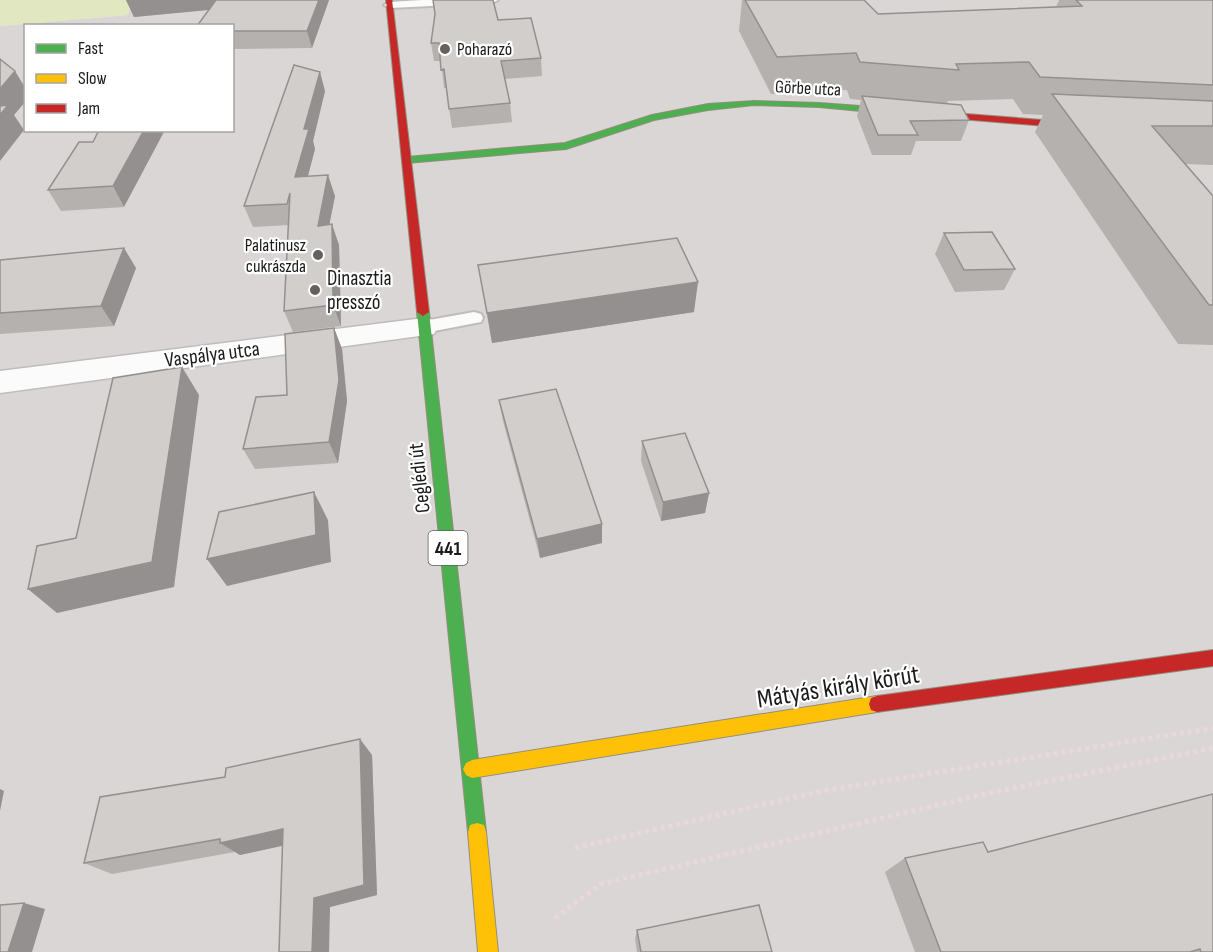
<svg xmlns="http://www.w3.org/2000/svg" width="1213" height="952" viewBox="0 0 1213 952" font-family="'Sofia Sans Condensed',sans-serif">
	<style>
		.residential { fill: #d9d6d5; fill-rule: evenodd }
		.grass { fill: #e1e7c1 }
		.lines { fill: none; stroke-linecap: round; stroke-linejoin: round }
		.lane-casing { stroke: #bfbdbc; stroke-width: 4 }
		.street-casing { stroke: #bfbdbc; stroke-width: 3 }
		.fast-casing { stroke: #948e7c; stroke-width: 2 }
		.slow-casing { stroke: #948e7c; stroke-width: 2 }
		.jam-casing { stroke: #948e7c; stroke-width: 2 }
		.path { stroke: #ead7da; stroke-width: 5; stroke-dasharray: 4 4; stroke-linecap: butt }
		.lane { fill: #fcfbfb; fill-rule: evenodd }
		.street { fill: #fcfbfb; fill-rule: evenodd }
		.fast { fill: #4caf50; fill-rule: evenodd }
		.slow { fill: #ffc107; fill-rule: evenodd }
		.jam { fill: #c62828; fill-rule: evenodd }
		.wall { fill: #b5b1af }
		.shaded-wall { fill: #93908f }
		.building { fill: #d2cecc; stroke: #93908f; stroke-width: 1.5 }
		.poi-dot { fill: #636261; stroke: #fff; stroke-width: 2 }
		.labels { text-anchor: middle; stroke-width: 4.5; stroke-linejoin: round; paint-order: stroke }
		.far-poi-label { font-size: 18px; fill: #1b1b1b; stroke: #fff; text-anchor: start }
		.far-street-label { font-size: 18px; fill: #1b1b1b; stroke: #fff }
		.shield { fill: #fff; stroke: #5f5f5f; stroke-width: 1.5 }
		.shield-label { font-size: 20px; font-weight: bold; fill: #1b1b1b }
		.poi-label { font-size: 21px; fill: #1b1b1b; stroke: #fff; text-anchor: start }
		.street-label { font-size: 21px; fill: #1b1b1b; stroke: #fff }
		.near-street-label { font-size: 26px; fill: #1b1b1b; stroke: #fff }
	</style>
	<rect width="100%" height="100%" fill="#eae6e3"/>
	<path class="residential" d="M133,0H1213V952H0V26L128,15ZM26,26H232V130H26Z"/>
	<path class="grass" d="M0,0H133L128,15L0,26Z"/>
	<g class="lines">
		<defs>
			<path id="lane" d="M422,0H498L492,3L390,8L384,5L390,2Z
				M474,312L481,314L483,318L481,322L424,333L417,331L414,327L417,323L424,321Z"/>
			<path id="street" d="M424,318L434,320L438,327L434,334L0,393V371Z"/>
			<path id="fast" d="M754,101L819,103L914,110L918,113L914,116L819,107L754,105L708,110L654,120L566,149L407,163L402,160L407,157L565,143L652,115L708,104Z
				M423,308L429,312L486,832L484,839L477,841L470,839L468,832L417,312Z"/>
			<path id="slow" d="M877,696L883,698L885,704L883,710L877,712L472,778L466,775L463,769L466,763L472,760Z
				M477,823L484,825L486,832L498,952H478L468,832L470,825Z"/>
			<path id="jam" d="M386,0H392L429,312L423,316L417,312Z
				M914,110L1082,123L1086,126L1082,129L911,115L910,113Z
				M1213,650V666L877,712L871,710L869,704L871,698L877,696Z"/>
		</defs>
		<use href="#lane" class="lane-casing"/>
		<use href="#street" class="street-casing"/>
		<use href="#fast" class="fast-casing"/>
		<use href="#slow" class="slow-casing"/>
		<use href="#jam" class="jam-casing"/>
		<path class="path" d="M575,848L822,791L1213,728
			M555,918L601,884L980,795L1213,748"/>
		<use href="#lane" class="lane"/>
		<use href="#street" class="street"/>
		<use href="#fast" class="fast"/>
		<use href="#slow" class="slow"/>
		<use href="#jam" class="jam"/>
	</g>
	<path class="wall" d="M126,0H329L312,48L232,49V26L209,10L134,17Z
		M742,0H864L878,14L1056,7L1059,0H1213V165L1186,164L1213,196V345L1178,344L1035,132L1043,115L1023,114L1013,99L948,101L947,103L969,120L961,141H916L911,155H872L857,116L861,100L850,99L847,90L771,94L739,31Z
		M498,20L541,58L542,76L504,79L510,103L512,122L452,128L446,88H444L441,61H434L431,43Z
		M325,91L313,141L315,149L308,176L335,196L329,224L339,245L341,326L293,332L284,311L289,225L253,227L244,206Z
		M93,142L124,207L61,211L48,190Z
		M944,233L1015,269L1004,290L955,292L935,254Z
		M0,260L136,268L114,326L0,334Z
		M478,265L694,312L492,343Z
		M334,328L342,349L347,401L338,463L255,469L243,449L287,395Z
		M499,400L602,543L540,558L503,421Z
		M642,441L709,493L705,513L661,521L641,461Z
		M372,755L377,895L330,907L283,845L240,855L235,852L112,874L84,863Z
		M988,852L1213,952H915L885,872L905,858Z
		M637,930L772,952H637L635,939Z"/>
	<path class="shaded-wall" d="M126,0H225L228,8L134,17Z
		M319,0H329L312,48L307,31Z
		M15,71L26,89V101L14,115L24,130L0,161V89Z
		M320,72L325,91L313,141L315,149L302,198L295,177L304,129Z
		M144,130H165L124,207L113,186Z
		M328,175L335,196L325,247L318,226Z
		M332,224L339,245L341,326L333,305Z
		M124,248L136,268L114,326L101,306Z
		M698,282L694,312L492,343L487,313Z
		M334,328L342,349L347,401L338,463L329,442Z
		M182,367L199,395L174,587L57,613L28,589L152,562Z
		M314,492L328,520L331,562L227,586L207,559Z
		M709,493L705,513L661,521L663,502Z
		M602,524V543L540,558L537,539Z
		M360,739L372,755L377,895L330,907L329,952H312L314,898Z
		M0,789L4,791L0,811Z
		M283,829L300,842L240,855L220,843Z
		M24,903L45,909L32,952H8Z"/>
	<path class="building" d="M216,0H319L307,31H232V26H197Z
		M433,0H493L498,20L531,18L541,58L501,61L510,103L449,109L444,69L441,70L439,43H431L435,14Z
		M745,0H864L878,14L1082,6L1076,0H1213V85L1040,77L1029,62L956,64L959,70L860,62L856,53L777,57Z
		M0,59L15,71L0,89Z
		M294,65L320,72L304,129H309L295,177L328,175L318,226L332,224L333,305L284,311L290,193L287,204L244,206Z
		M1052,94L1213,101V126H1152L1213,196V305H1209Z
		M862,96L961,105L969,120L910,121L918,135H878Z
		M8,105L0,115V106Z
		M99,130H144L113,186L48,190L79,142H93Z
		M992,232L1015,269L964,270L944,233Z
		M677,238L698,282L487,313L478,265Z
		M124,248L101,306L0,313V260Z
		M334,328L339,380L329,442L243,449L256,397L287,395L285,334Z
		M182,367L152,562L28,589L37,546L76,538L113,378Z
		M556,389L602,524L537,539L499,400Z
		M685,433L709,493L663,502L642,441Z
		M314,492L316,535L207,559L219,512Z
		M360,739L364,885L314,898L312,952H279L283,829L220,843V839L84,863L100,797L225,777L226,768Z
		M1213,794V952H1201L1200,949L1190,952H941L905,858L983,842L988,852Z
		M24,903L8,952H0V905Z
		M759,905L772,952H641L637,930Z"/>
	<g class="poi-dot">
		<circle cx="445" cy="49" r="6"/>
		<circle cx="318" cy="255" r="6"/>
		<circle cx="315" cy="290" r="6"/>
	</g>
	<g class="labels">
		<g class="far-poi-label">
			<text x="457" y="55">Poharazó</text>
			<text x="306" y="251" text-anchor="end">Palatinusz<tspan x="306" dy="21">cukrászda</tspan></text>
		</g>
		<g class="far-street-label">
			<text transform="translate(808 88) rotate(3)" y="6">Görbe utca</text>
		</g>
		<rect class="shield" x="428.5" y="531" width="39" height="34" rx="4.5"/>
		<g class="shield-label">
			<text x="448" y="555">441</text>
		</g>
		<g class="poi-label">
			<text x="327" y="285">Dinasztia<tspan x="327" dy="24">presszó</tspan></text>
		</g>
		<g class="street-label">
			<text transform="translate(212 354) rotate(-7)" y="7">Vaspálya utca</text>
			<text transform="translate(419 478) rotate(-96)" y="7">Ceglédi út</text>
		</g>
		<g class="near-street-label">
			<text transform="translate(838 686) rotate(-9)" y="9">Mátyás király körút</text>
		</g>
	</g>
	<rect x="24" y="24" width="210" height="108" fill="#ffffff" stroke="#a4a4a4" stroke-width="1.5"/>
	<rect x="36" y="44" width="30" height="9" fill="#4caf50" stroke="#a4a4a4" stroke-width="1.5"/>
	<text x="78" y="54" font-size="18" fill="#1b1b1b">Fast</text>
	<rect x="36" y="74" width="30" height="9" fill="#ffc107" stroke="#a4a4a4" stroke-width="1.5"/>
	<text x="78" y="84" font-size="18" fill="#1b1b1b">Slow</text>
	<rect x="36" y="104" width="30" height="9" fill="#c62828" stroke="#a4a4a4" stroke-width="1.5"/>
	<text x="78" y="114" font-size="18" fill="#1b1b1b">Jam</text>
</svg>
